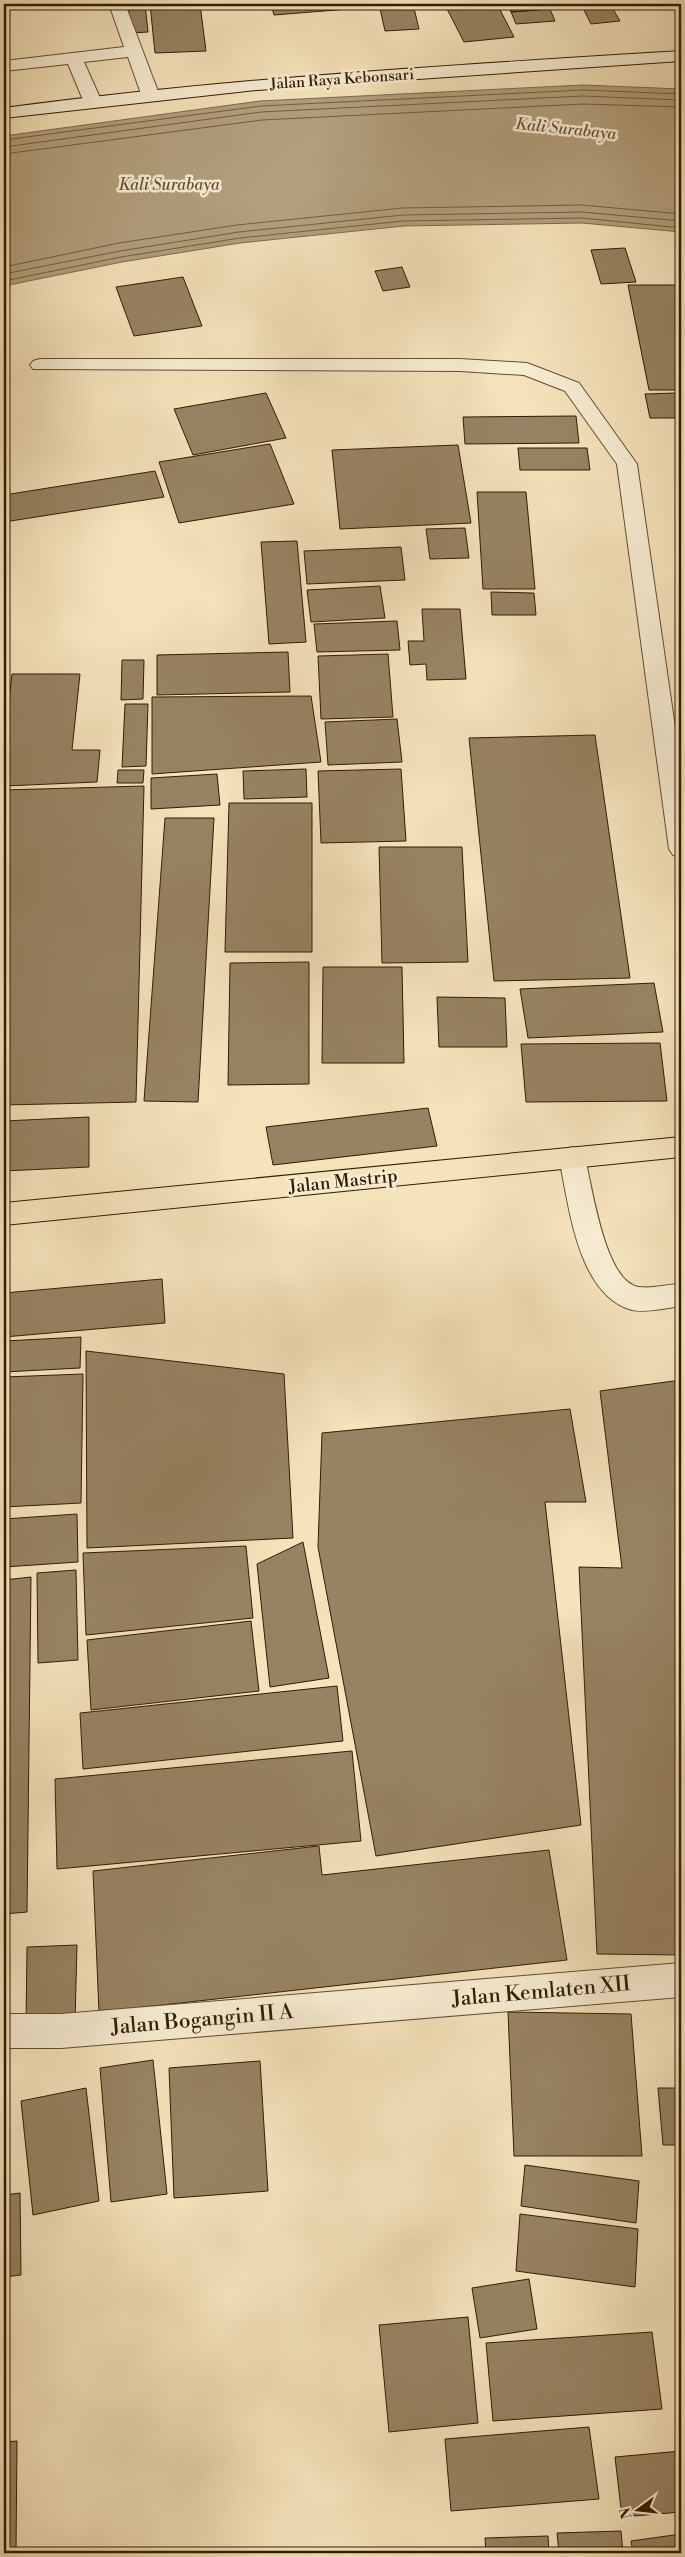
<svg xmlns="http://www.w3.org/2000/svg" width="685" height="2557" viewBox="0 0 685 2557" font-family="'Libre Bodoni',serif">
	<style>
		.water { fill: #b29f7d; stroke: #7e6b4c }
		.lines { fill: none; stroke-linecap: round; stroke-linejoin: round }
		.shore { stroke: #725e40; stroke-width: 1 }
		.building { fill: #978363; stroke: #311c02 }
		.lane-casing { stroke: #624e30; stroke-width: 2 }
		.street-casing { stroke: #624e30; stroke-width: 2 }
		.secondary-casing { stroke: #311c02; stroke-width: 2 }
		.primary-casing { stroke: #311c02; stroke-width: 2 }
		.lane { fill: #f8edd3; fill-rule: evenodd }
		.street { fill: #f8edd3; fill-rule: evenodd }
		.secondary { fill: #f8edd3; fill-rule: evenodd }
		.primary { fill: #f5e3bc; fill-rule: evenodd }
		.labels { text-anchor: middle; stroke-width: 5; stroke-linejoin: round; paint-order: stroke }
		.far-street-label { font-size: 15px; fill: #311c02; stroke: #f8edd3 }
		.far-water-label { font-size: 16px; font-style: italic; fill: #655033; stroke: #f8edd3 }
		.street-label { font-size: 18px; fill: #311c02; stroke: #f8edd3 }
		.near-street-label { font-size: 21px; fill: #311c02; stroke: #f8edd3 }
	</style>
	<rect width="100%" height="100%" fill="#f5e3bc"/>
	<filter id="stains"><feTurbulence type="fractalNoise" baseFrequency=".004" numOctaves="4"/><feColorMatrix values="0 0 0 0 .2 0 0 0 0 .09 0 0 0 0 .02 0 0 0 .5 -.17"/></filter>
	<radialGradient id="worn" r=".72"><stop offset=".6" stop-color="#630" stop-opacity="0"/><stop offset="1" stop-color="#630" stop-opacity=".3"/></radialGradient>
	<path class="water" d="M583,85L681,89V232L582,223L404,226L240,243L122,262L4,286V136L260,101Z"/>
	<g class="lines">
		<path class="shore" d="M4,140L261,106L583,90L681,94
			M4,147L261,112L583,96L681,100
			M4,154L262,120L583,104L681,107
			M4,267L119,243L237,225L402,208L582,205L681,214
			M4,274L120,251L239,232L403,215L582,212L681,221
			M4,281L121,257L240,238L403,221L582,218L681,228"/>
	</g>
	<path class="building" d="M128,4H145L148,32L131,33Z
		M150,4H200L206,51L155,53Z
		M271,4H360L361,8L274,15Z
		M379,4H413L419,29L385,31Z
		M473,4H497L514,37L464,42L446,7Z
		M507,4H547L550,9L511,12Z
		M581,4H610L620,21L591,24Z
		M550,9L555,21L516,24L511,12Z
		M625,248L636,282L601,284L591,250Z
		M402,267L410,287L383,291L375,271Z
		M183,277L202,326L134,336L116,287Z
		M628,285H681V390H649Z
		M266,393L286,438L193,455L174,409Z
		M675,393L681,418H650L645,394Z
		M576,416L579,443L465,444L463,417Z
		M270,444L294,504L179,523L159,462Z
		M458,445L471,523L340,529L332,450Z
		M518,448H587L590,470H520Z
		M155,471L164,497L4,522V495Z
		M477,492H526L535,589H483Z
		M465,528L469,558L430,559L426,529Z
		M297,541L306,642L269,644L261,542Z
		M401,547L405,580L307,584L304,551Z
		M380,586L385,618L311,622L307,590Z
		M491,592L534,593L536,615H492Z
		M422,609H460L466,679L427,680L426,664L410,665L408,641H424Z
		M397,621L400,650L317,652L314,624Z
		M288,652L290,692L157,695V655Z
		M388,654L393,717L321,719L318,656Z
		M122,660H144L143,699L121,700Z
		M12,674H80L72,750H100L97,782L4,786V743Z
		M311,696L321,762L152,774V697Z
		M125,704H148L146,766L122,767Z
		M397,719L402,762L328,765L325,722Z
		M595,735L630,978L494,981L469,738Z
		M306,769L307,797L244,799L243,771Z
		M401,769L406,841L321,843L318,771Z
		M118,770H144L143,783H117Z
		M217,774L220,805L151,809V778Z
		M144,786L136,1102L4,1105V790Z
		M229,803H312V952H225Z
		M165,818H214L198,1102L144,1101Z
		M379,847H462L468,962L382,963Z
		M309,962V1084L228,1085L230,963Z
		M323,967H402L404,1063H322Z
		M654,983L663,1032L528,1038L520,989Z
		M437,997L505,998L507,1047H439Z
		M660,1043L667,1101L526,1102L521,1044Z
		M428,1108L437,1146L273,1165L266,1127Z
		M89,1117V1167L4,1171V1121Z
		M162,1279L165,1323L4,1337V1293Z
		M81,1337L80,1368L4,1372V1341Z
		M86,1351L284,1374L293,1538L87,1548Z
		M83,1374L81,1503L4,1507V1377Z
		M681,1380V1955L597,1954L579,1567L622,1568L600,1391Z
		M570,1409L586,1502H545L581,1825L376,1856L318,1547L322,1433Z
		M77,1514L78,1562L4,1567V1519Z
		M303,1542L329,1678L270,1687L257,1564Z
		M246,1546L253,1618L86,1635L83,1553Z
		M76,1570L78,1660L38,1663L37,1573Z
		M31,1577L27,1912L4,1914V1580Z
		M251,1621L259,1691L91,1710L87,1640Z
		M337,1686L343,1741L83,1769L80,1713Z
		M352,1751L361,1841L57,1869L55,1779Z
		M319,1846L322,1875L549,1850L567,1960L99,2012L93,1871Z
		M77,1945L75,2022L26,2026L27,1947Z
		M508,2012L631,2014L642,2156H514Z
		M153,2060L167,2194L111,2202L100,2068Z
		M260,2061L268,2191L174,2198L169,2068Z
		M86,2088L99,2201L33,2215L21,2101Z
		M658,2088H681V2145H663Z
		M8,2093L9,2176L4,2177V2094Z
		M525,2165L639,2181L636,2223L521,2206Z
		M20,2193L21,2275L4,2277V2195Z
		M520,2214L638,2229L635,2287L516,2271Z
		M529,2279L537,2329L480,2338L472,2288Z
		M468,2317L478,2423L389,2432L379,2325Z
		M652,2332L662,2409L493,2421L486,2343Z
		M589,2427L599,2499L451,2511L445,2439Z
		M17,2441L16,2553H4V2442Z
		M681,2451V2512L622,2517L615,2457Z
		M621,2531L623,2553H559L557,2533Z
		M681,2534V2553H633L631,2541Z
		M548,2536L549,2553H486L485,2538Z"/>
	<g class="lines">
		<defs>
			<path id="lane" d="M109,4H125L159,94L156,98H144L141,94L128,57L84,62L101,100L98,104H86L83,100L68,64L4,71V61L124,47Z
				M40,359H460L527,363L579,383L637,464L681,769V857L673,855L669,849L617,464L565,391L524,375L460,371L33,369L30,365L33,361Z
				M572,1147L581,1151L585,1158C592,1186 605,1283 639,1287C652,1289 668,1284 681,1284V1306C667,1308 645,1313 632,1310C577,1295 569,1204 559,1158L563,1151Z"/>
			<path id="street" d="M681,1963V1997L61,2048H4V2014H61Z"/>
			<path id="secondary" d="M681,51V61L257,90L4,118V108C229,78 455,65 681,51Z"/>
			<path id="primary" d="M681,1137V1157L4,1225V1203Z"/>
		</defs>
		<use href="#lane" class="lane-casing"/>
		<use href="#street" class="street-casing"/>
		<use href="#secondary" class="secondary-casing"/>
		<use href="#primary" class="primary-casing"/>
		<use href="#lane" class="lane"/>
		<use href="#street" class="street"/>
		<use href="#secondary" class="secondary"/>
		<use href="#primary" class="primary"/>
	</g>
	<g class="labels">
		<g class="far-street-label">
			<text transform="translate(342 79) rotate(-4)" y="5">Jalan Raya Kebonsari</text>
		</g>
		<g class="far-water-label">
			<text transform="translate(566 128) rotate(6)" y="6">Kali Surabaya</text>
			<text x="169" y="190">Kali Surabaya</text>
		</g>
		<g class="street-label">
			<text transform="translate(343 1181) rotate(-6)" y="6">Jalan Mastrip</text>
		</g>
		<g class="near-street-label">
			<text transform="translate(541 1991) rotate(-5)" y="7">Jalan Kemlaten XII</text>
			<text transform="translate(202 2019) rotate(-5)" y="7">Jalan Bogangin II A</text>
		</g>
	</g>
	<rect width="685" height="2557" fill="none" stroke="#f5e3bc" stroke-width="20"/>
	<rect x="5" y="5" width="675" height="2547" fill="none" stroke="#311c02" stroke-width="2.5"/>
	<rect x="10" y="10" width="665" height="2537" fill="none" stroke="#311c02"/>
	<g transform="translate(638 2510) rotate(255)" stroke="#f8edd3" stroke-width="4" paint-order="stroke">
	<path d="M0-4L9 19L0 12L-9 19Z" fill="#311c02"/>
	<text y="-8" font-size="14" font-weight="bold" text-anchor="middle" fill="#311c02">N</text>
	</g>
	<rect width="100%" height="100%" filter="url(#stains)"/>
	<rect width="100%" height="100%" fill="url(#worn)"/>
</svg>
